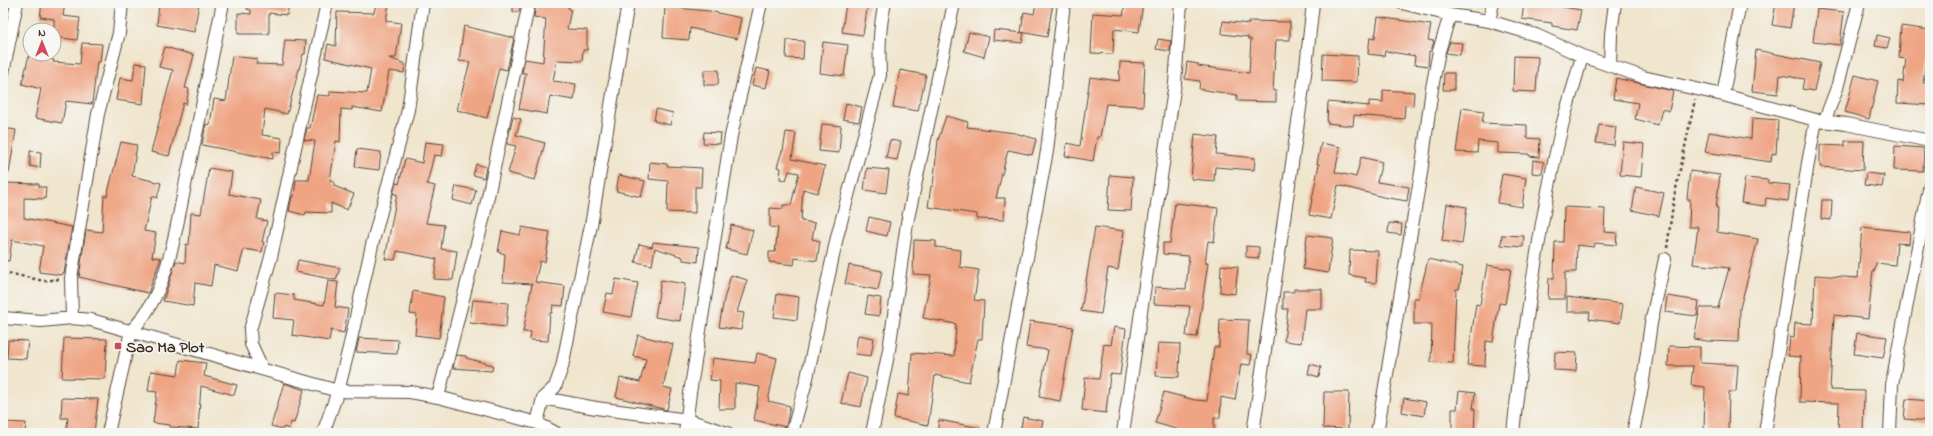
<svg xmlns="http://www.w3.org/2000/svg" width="1933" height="436" viewBox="0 0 1933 436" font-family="'Indie Flower',sans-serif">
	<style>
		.building { fill: #efa584 }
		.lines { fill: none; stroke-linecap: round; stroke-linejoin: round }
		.street-casing { stroke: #564638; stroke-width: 14 }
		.path { stroke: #564638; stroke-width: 2.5; stroke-dasharray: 3 3; stroke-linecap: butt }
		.street { stroke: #fff; stroke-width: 12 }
		.poi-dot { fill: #d1495b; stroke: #f6f6f2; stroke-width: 1.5 }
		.labels { text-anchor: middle; stroke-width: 3.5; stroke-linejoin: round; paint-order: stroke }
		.poi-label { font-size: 16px; font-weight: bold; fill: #3b2a1e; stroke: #f6f6f2; text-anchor: start }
	</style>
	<rect width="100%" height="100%" fill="#f6f6f2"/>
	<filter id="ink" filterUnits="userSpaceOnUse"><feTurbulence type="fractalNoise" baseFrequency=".025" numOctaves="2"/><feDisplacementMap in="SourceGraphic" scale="8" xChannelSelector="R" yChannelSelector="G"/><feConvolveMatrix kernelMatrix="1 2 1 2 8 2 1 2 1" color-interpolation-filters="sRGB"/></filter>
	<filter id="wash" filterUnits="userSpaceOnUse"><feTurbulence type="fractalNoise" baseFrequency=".012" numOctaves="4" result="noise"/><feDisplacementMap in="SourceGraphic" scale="16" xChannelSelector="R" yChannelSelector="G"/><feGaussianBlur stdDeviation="0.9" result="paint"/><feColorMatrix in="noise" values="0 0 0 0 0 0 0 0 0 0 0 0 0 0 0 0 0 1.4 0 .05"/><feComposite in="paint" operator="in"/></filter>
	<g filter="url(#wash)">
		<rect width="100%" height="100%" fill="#f0e5cd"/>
		<g id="blocks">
			<path class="building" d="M42,3H65L63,16L80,18L77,40L54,37V19L40,17Z
				M159,3H199L194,32L157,25Z
				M248,3H289L287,15L269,13V34H238V13L251,14V10L247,9Z
				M376,3H389L386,21L401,23L396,58H389L405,64L404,73L389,71L382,112L352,107V110L341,109L340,142L336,141L330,181H334V186L354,194L347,210L331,203V213L306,212L305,215L289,211L292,196L294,197L296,180H309L315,141L304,140L307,128H310L317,95L330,96V91L367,93L371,69L325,58L328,44L336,46L337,12L374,13Z
				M513,3H521L519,12H513Z
				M536,3H569L568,8L571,9L567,29L587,30V50H583L582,61L557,60L553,81L576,84L574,100L550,96L547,114L519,109L526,73H522L525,59L543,62L546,19L534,17Z
				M846,3H868L863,35L842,32Z
				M1036,3H1053L1047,37L1021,32L1024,12L1034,14Z
				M1126,3H1143L1139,32L1114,29L1113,54L1091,53L1093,13L1123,15Z
				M1524,3H1551V5L1581,10L1577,30L1552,26V23L1522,19Z
				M1776,3H1794L1790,28L1772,25Z
				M665,7L709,11L741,18L737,39L690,28L689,40L663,38Z
				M1817,9L1844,12L1840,45L1813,42Z
				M1378,17L1431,25L1428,40L1434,41L1431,51H1429L1428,66L1414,64L1415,56L1385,51L1384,56L1368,54L1370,37L1375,38Z
				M1223,21L1249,24V21L1290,22V40H1276L1273,91H1276V102L1237,101V95L1199,89L1200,81L1185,79L1187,62L1198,64V66L1249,73L1251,39H1248V37L1222,34Z
				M464,26L514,38L507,70L499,68L487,118L457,110L470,62L459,61Z
				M1901,26L1930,30L1923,83H1930V105L1897,103L1898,81L1903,82L1906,59L1899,58Z
				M994,30L1024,33L1022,43L993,40Z
				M969,32L989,37L984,57L964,51Z
				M1877,35L1890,38L1887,48L1875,46Z
				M1158,39L1171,41L1170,51L1156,49Z
				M285,40L306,41L305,54H303L287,114L265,109L262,135L282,138L281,153L273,152V159L202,145L206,124L210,125L214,99L226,101L232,56L257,59L256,64L282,65Z
				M787,40L804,41L803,59L786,58Z
				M823,42L848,45L844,76L820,73Z
				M1450,42L1462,43L1460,55L1446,53Z
				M82,43L102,44L100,62H97L92,104L66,101L62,123L35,118L41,89L22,84L29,55L54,60L53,62L80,64Z
				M165,47L194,55L185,88L189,89L186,104L183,103L169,156L151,152L173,70L159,67Z
				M1756,50L1820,63L1814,91L1802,89L1804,79L1780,75L1778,94L1752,91Z
				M1323,54L1358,56L1357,82L1322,81Z
				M1514,56L1538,57L1536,92L1513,91Z
				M1120,62L1145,63L1143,106L1106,104L1100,137H1097L1093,161L1065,156L1067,143L1080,146L1090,77L1119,81Z
				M135,63L146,64L143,104L116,100L120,78L133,80Z
				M756,68L770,71L766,88L752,85Z
				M704,70H719L718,85H704Z
				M900,70L926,75L918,111L893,107Z
				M1444,73H1454V90H1443Z
				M1855,75L1878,81L1869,119L1845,112Z
				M1616,78L1673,91L1669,111L1662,109L1658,125L1635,119L1638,103L1613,99Z
				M1383,90L1414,92L1413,106L1405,105L1404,119L1354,115L1353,126L1327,123L1328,102L1369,106V101L1383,102Z
				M846,103L862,107L859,122L843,119Z
				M1462,108L1484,111L1482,123L1527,125V138L1540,139L1539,157L1529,156V154L1498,153V143L1478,141L1477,153L1456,152Z
				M656,109L673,113L670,125L654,121Z
				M946,116L968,122L967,127L1015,133L1036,139L1032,155L1008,150L996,198H1005L1004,220L977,219V214L928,207L931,186H933L938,140Z
				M513,117L521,119L516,135L545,143L535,180L508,173L516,146L507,144Z
				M1752,118L1778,120L1776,154L1772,153L1771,162L1705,152L1709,132L1751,139Z
				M822,124L841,126L839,153L819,151Z
				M1599,125L1616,127L1614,145L1596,143Z
				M3,128L16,130L9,173L3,172Z
				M704,132L721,133L720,144L703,143Z
				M786,132L796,133L792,159L825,166L818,193L803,189L801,221L815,223L812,239L820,241L817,261L795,258L794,265L769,262V252H775L778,228L770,227V208L783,209V205H791L799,173L789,171L786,180L780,179L781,168L777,167L782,151H783Z
				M1195,134L1218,137L1216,154L1255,158L1254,170L1215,167L1214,181L1191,179Z
				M890,140L901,142L897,160L886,158Z
				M1845,141H1864L1863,170L1820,167V145L1845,146Z
				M121,142L137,145L132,176L161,183L157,198L152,196L144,231L156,233L152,257L161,258L148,293L79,277L86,230L102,232L104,196H107Z
				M425,142L444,144L442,156L434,155L427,184L435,186L426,223L444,225L441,249L457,251L453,280L434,279L437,259L397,251L395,260L385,259L397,194H393L396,183L399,184L405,159L422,163Z
				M1623,142L1644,144L1641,177L1620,175Z
				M1321,143L1340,147L1335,172L1356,177L1361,157L1382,162L1377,182L1409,187L1407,201L1383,197L1338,185L1331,219L1309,215L1319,164H1317Z
				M1895,146L1924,148L1923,171L1894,170Z
				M357,149L381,152L379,170L355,167Z
				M30,151L41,152L40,168L30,166Z
				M1533,160L1544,162L1542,174L1532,173Z
				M650,162L667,164V166L702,168L701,187H695V213L667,212L668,181L649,179Z
				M476,164L486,167L484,178L473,175Z
				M209,168L232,172L229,194L261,200L257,219L267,221L262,242H264L262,252L244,249L238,271L214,265L211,286L195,283L193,306L163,301L176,261L185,263L186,244L189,245L191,213L201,214Z
				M867,168L889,170L886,193L864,190Z
				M1690,171L1720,175L1716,208H1718L1717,232L1758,239L1740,308L1739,342L1707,341L1694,339L1700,308H1718L1729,268L1693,264L1698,227H1689L1690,199H1687Z
				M1866,173L1884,175L1882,187L1864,185Z
				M1502,174L1526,178L1522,207L1497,203Z
				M619,175L645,181L641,197L616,191Z
				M1110,175L1133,177L1131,211L1108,210Z
				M1745,178L1768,180V183L1790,185L1788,201L1766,198L1765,206L1741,203Z
				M3,183L39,184V187H46L45,199L24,198V218L72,227L64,273H62V275L39,272L43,246L12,240L9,261L3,260Z
				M456,186L476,190L472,205L453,200Z
				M1636,187L1664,193L1659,216L1632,210Z
				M1822,200H1832L1831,220L1821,219Z
				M1175,203L1218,208L1214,242L1208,241L1205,263H1208L1197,337L1186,336L1190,306L1154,304L1155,287L1186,289L1189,256L1163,254V243H1170Z
				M1447,204L1467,207L1462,244L1442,241Z
				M1564,207L1605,209L1604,232L1617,233L1616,245L1595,243L1594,247L1577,245L1576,272H1565V299H1548L1549,278H1554L1555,242H1563Z
				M869,217L890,222L887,236L866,231Z
				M1389,223L1402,224L1401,235L1388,233Z
				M731,225L753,230L747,254L726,249Z
				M522,227L550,232L545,262L540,261L535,282L565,286L563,306L553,305L552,313H550L548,341L530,340L531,332H523L532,284L503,282L505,254L498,252L502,231L520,235Z
				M1095,227L1124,231L1118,270L1108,268L1101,314L1081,311Z
				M1862,227L1910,232L1909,244L1897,243L1895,265L1876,263L1875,271L1873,270L1868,319L1834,315L1830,390L1864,391L1863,433H1838L1839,403L1800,402L1801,357L1788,356L1790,337L1794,338L1795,323L1813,324L1815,275L1858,278Z
				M1307,235L1333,238L1328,273L1303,269Z
				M1502,235L1524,236L1523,247L1501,245Z
				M914,240L936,241V247L961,250L960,267L979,270L974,300L984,301L982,339H978L969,382L935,375L928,425L894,418L898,394L909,396L912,353L954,356L956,324L923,318L931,275L913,274Z
				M653,242L699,247L698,262L683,260V257L655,248L652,265L635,262L639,244L652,247Z
				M1246,246L1259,247V258L1246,257Z
				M1350,250L1378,251L1376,283L1365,282L1366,278L1349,275Z
				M1428,259L1463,267L1459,289H1456L1453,363L1431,362L1432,324H1414V298H1419Z
				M298,260L340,268L336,280L296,272Z
				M849,265L882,271L878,290L845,284Z
				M1221,265L1238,267L1235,294L1220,292Z
				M1487,265L1511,269L1505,304L1499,303L1493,342L1486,341L1485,366L1467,365L1476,304L1480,305Z
				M731,275L747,280L737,312L744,313L741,330L719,327L724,299Z
				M616,279L638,283L631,317L603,312L607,293L613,294Z
				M661,280L685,284L680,321L655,317Z
				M328,281L338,282L335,307L348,309L344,333L331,330L329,341L292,335L294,320L273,318L275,293L294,295V300L324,305Z
				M1294,289H1322V309H1305L1301,343L1284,341L1288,309H1283V292H1294Z
				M413,291L444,297L439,338L415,335L417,315L410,314Z
				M777,294L799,297L797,320L774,317Z
				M868,296L881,298L879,316L865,314Z
				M1667,296L1699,301L1697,316L1665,312Z
				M1567,297L1623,304L1620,323L1589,319L1590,312H1567Z
				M473,300L508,303L506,327L470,323Z
				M1220,319L1249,320L1247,354L1252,355L1250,365L1241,364L1235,400L1221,397L1220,418H1214V433H1190L1155,423L1164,392L1195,400L1207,401L1214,347H1219Z
				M1030,321L1073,327L1060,401L1039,397L1048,350L1026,347Z
				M1114,327L1126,329L1120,375L1110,374L1106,413L1082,410L1085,378L1099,379L1104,344L1111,345Z
				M1857,333L1887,337L1883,358L1854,354Z
				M638,335L673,344L663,387L672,389L667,410L616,397L620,378L640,382L646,359L633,356Z
				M858,335L874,338L871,356L855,354Z
				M64,338L107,339L105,379L62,378Z
				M359,338L398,340L397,354L356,352Z
				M8,340L28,341L26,359L7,358Z
				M1158,343L1180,344L1179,377L1156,376Z
				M1669,346L1700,347V363L1738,365L1736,392H1729L1728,433H1704L1705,387L1691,385L1693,366H1668Z
				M1555,352L1577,353L1576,371L1554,370Z
				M757,353L777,358L768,401L790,406L786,427L754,420L760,387L735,383V409H719L720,381L710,380L713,358L755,363Z
				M456,355L466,356V358L493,365L492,371L453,368Z
				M180,360L206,363L204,376L237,385L234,395L201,386L198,429L170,427V425L153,423L157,392L148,391L151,371L178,375Z
				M1310,364L1321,367L1319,377L1308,374Z
				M848,373L867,378L861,407L841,403Z
				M284,383L304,390L294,423L291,422L289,429L284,427L283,429L271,426Z
				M1459,391L1475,393L1473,409H1475L1474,433H1452V409H1457Z
				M1324,392H1349L1348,429L1323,428Z
				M62,398L98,399L94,433H66L68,418H61Z
				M1404,398L1426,402L1424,416L1402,412Z
				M1906,399L1930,401V421L1904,419Z
				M1023,417L1043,421L1040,433H1020Z
				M939,420L980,428V433H937Z
				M3,422L26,423L25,433H3Z"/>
		</g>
	</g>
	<g filter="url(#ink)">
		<use href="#blocks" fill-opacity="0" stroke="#564638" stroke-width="1"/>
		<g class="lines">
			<defs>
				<path id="street" d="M423,3L408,110L372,245L350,344L338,391L410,392L438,397L537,423L556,433
					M1402,3L1450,15L1489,21L1536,35L1582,56L1643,77L1723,95L1816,120L1846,124L1930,141
					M1489,21L1493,3
					M1610,66L1611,34L1615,3
					M3,73L17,3
					M1723,95L1740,3
					M1824,122L1837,88L1859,3
					M3,318L41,321L72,318L91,320L338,391L323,433
					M72,318L71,278L98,114L119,33L122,3
					M262,368L251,344L250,330L271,257L327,3
					M438,397L483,220L529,3
					M543,398L596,408L688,420L727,433
					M537,423L543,398L555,387L562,367L592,220L628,3
					M108,433L131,331C169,294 176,226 187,176C200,118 211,61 223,3
					M685,433L690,393L731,136L761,3
					M792,433L807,378L837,237L880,75C879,50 879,28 885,3
					M872,433L889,350L907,223L954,3
					M994,433L1047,151L1064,3
					M1123,433L1175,83L1181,3
					M1253,433L1306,67L1313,3
					M1377,433L1421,173L1432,88L1439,51L1450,15
					M1513,433C1524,330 1538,227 1562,126C1568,103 1576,80 1582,56
					M1633,433L1642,388L1651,323L1665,259
					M1765,433L1808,163L1816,120
					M1890,433L1892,385L1896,361L1930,184"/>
			</defs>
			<use href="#street" class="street-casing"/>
			<path class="path" d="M1667,248L1674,198L1695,100
				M3,272L44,281L59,279"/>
			<use href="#street" class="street"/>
		</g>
	</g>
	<rect class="poi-dot" x="114" y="342" width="8" height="8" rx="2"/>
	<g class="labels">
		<g class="poi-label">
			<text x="126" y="352">Sao Ma Plot</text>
		</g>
	</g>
	<rect width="1933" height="436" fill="none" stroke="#f6f6f2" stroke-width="16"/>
	<g transform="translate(42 42)"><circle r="19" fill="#f6f6f2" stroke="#aba49d"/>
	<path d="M0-3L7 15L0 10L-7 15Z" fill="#d1495b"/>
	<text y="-6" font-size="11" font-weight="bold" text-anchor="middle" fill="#3b2a1e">N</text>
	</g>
</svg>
